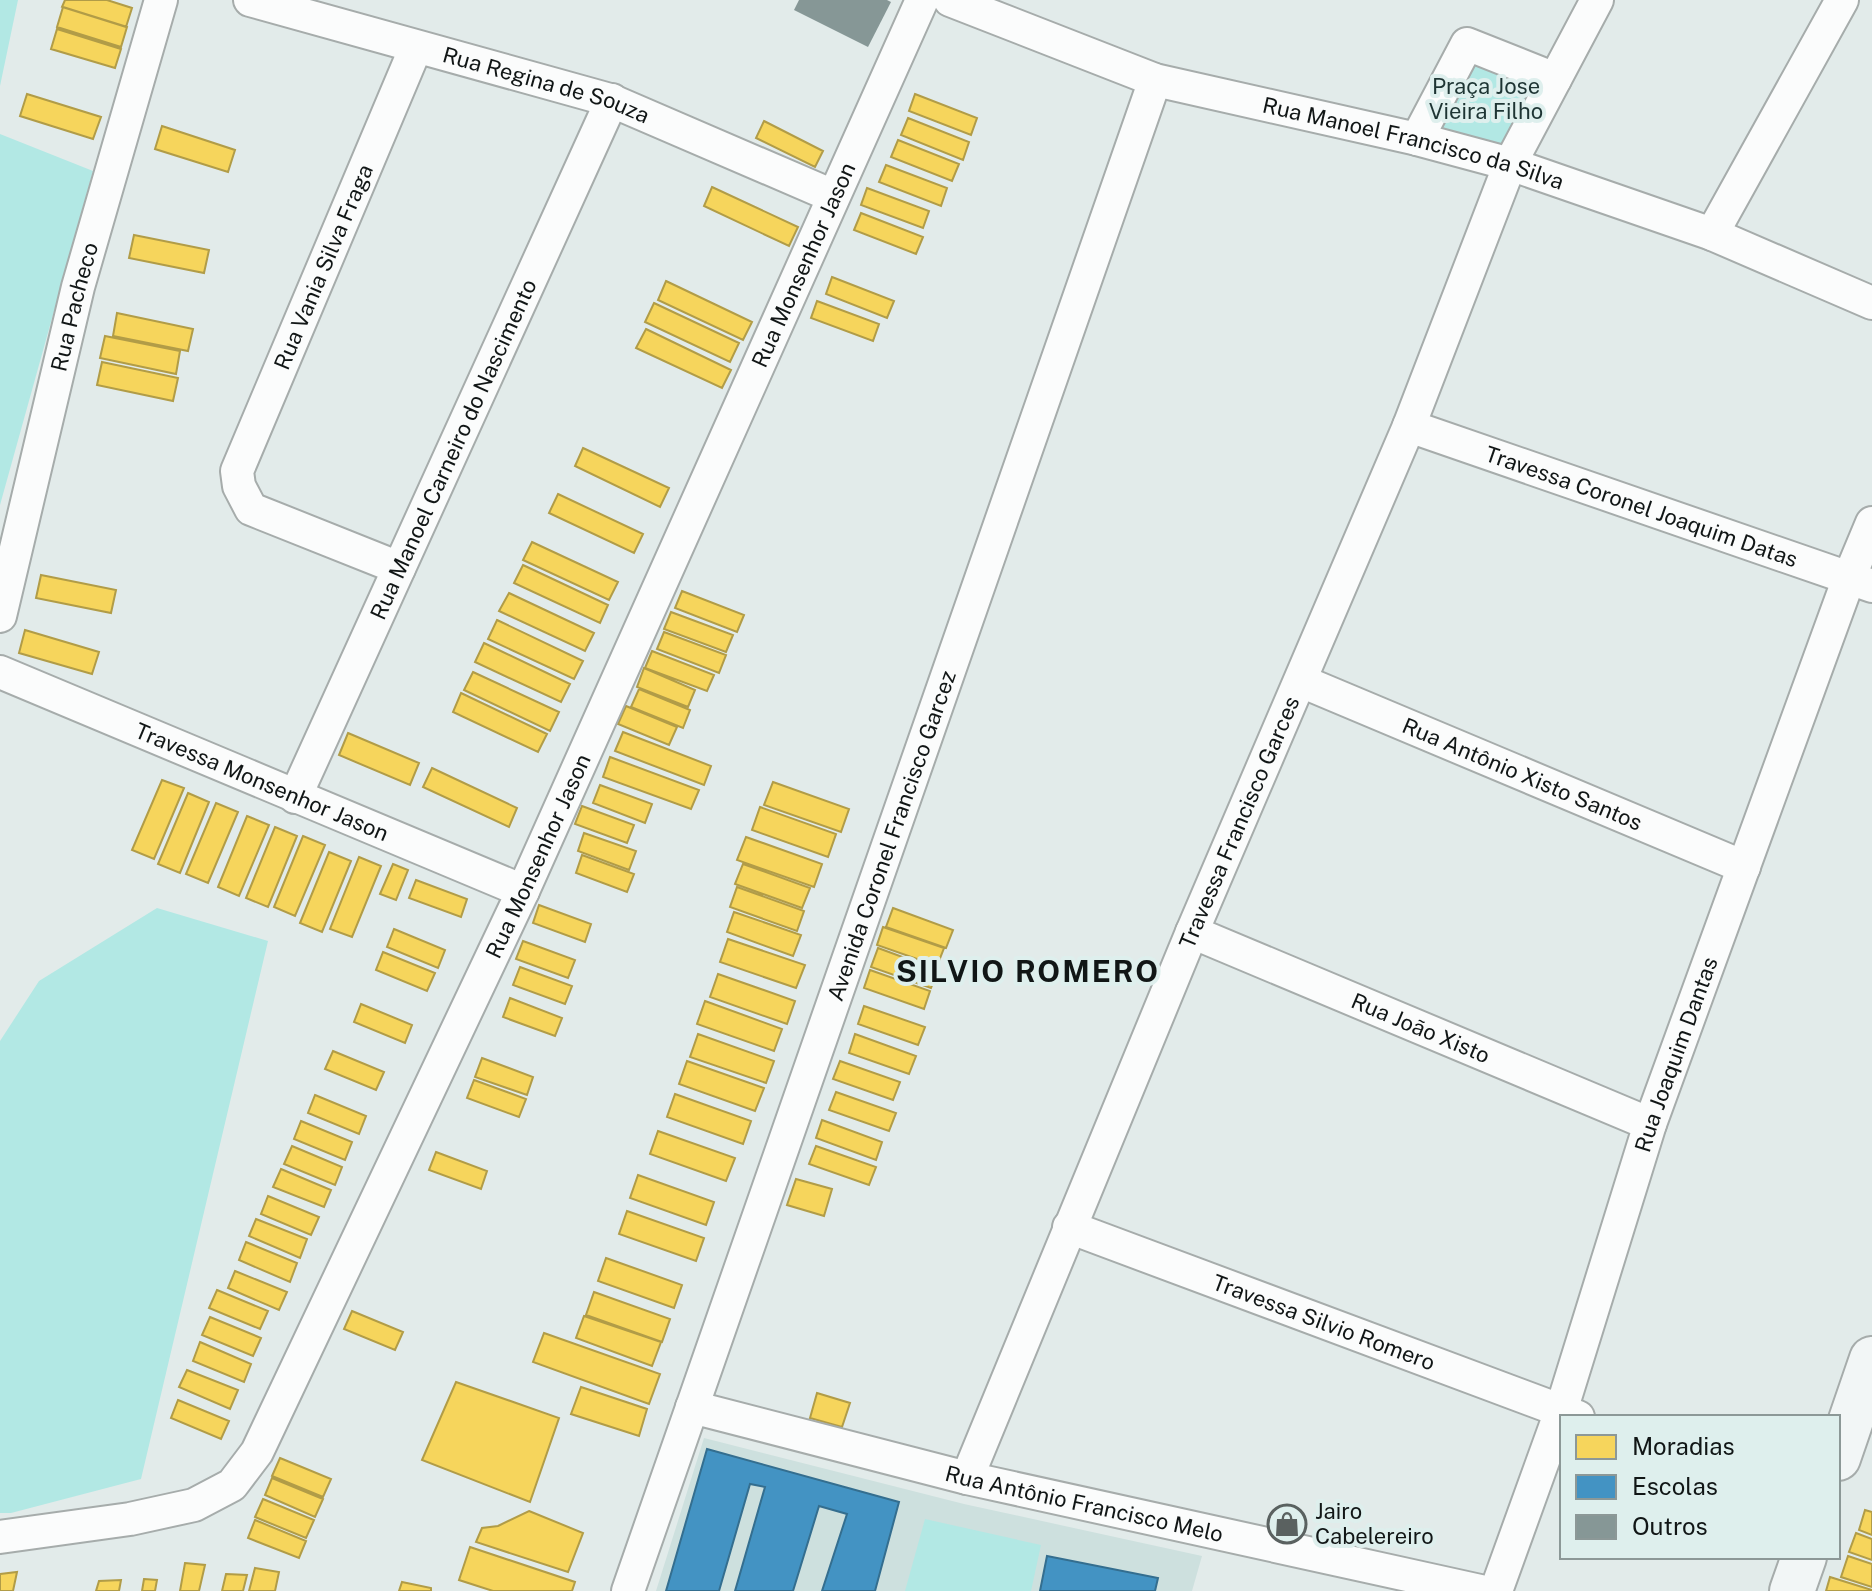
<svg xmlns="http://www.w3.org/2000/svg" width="1872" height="1591" viewBox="0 0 1872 1591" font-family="'Public Sans',sans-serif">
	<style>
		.built { fill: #cde0de }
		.green { fill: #b2e8e4 }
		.homes { fill: #f6d55c; stroke: #b19c47; stroke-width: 2 }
		.schools { fill: #4393c3; stroke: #346e8f; stroke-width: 2 }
		.building { fill: #869796 }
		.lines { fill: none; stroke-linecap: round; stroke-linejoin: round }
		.minor-casing { stroke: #a6acab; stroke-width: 36 }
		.secondary-casing { stroke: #a6acab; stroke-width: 48 }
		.minor { stroke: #fbfcfc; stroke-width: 32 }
		.secondary { stroke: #f2f6f6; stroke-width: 44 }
		.labels { text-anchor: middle; stroke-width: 8; stroke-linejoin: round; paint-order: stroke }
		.street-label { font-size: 22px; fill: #111616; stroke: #deefed }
		.park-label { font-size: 22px; fill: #1d3433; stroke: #deefed }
		.poi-label { font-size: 22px; fill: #111616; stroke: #deefed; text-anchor: start }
		.district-label { font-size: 30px; font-weight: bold; letter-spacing: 2px; fill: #111616; stroke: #deefed }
	</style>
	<rect width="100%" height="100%" fill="#e2ebea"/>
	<path class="built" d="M704,1438L964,1504L1202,1556L1192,1591H656Z"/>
	<path class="green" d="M0,0H18L0,86Z
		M1471,54L1538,80L1500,148L1431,125Z
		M0,134L93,171L0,505Z
		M157,908L268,941L141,1479L11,1513H0V1041L39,981Z
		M925,1519L1041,1545L1031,1591H905Z"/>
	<path class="homes" d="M65,0H107L132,8L126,27L62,7Z
		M63,7L127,27L121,47L57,27Z
		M57,29L121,49L115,68L51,49Z
		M27,94L101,117L93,139L20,116Z
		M915,94L977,118L971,135L909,111Z
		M908,118L969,142L963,160L901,135Z
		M764,121L823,151L815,167L756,138Z
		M162,126L235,150L228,172L155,149Z
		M898,140L959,164L952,181L891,157Z
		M886,165L947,188L941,206L879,182Z
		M712,187L798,227L789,246L704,206Z
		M867,188L929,211L923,228L861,205Z
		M861,213L923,237L916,254L854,230Z
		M134,235L209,250L204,273L129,258Z
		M832,277L894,301L887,318L826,294Z
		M666,281L752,322L743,340L658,300Z
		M817,301L879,324L873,341L811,318Z
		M654,303L739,343L730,362L645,322Z
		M117,313L193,329L188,351L113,336Z
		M646,329L731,370L722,388L636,348Z
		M105,336L180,351L176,374L100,358Z
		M102,362L178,378L173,401L97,385Z
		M583,448L669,488L660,507L575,466Z
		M558,494L643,534L634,553L549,513Z
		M532,542L618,582L609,600L523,560Z
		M523,565L608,605L600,623L514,583Z
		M41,575L116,590L111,613L36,598Z
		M682,591L744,615L737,632L675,608Z
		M509,593L594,633L585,651L499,611Z
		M671,612L733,635L726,652L664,629Z
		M497,620L583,661L574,679L488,639Z
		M25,630L99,652L92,674L19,653Z
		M664,632L726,655L719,673L657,649Z
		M484,643L570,684L561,702L475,662Z
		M652,651L714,675L707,691L645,668Z
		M644,668L695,690L688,707L637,687Z
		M473,672L559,712L550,731L464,690Z
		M639,689L690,710L683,728L631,707Z
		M461,693L547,734L538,752L453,712Z
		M626,706L677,727L669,745L618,724Z
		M623,732L711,766L704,785L615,751Z
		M348,733L419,763L410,785L339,755Z
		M610,757L699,790L691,809L603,777Z
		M432,768L517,808L509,827L423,787Z
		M162,780L184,788L154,859L132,850Z
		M773,782L849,809L841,832L764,805Z
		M600,785L652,804L645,823L593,803Z
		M188,793L209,802L180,873L158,864Z
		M216,803L238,812L208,883L186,874Z
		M582,806L634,825L627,843L575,824Z
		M760,807L836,834L828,857L752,830Z
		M247,816L269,825L239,896L218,887Z
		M275,827L297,836L268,907L246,898Z
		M584,833L636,851L629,870L578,851Z
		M303,836L325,845L295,916L274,907Z
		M746,837L822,864L814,887L737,860Z
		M329,852L351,861L322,932L300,923Z
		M582,855L634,874L627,892L576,873Z
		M359,857L381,866L352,937L330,929Z
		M393,864L408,870L396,900L380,894Z
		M743,864L810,888L802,908L735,884Z
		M416,880L467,899L461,917L409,898Z
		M737,887L804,911L797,931L730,907Z
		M539,905L591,924L585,942L533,923Z
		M893,908L953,930L946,948L886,927Z
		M734,912L801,935L793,956L727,932Z
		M883,927L944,948L937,966L877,945Z
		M394,929L445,950L438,968L387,947Z
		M728,939L805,965L796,988L720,962Z
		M523,941L575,960L568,978L516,959Z
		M878,948L938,970L931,988L871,967Z
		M383,952L435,973L427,991L376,970Z
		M520,967L572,986L565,1004L513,985Z
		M870,970L930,991L924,1009L864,988Z
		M718,974L795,1001L787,1024L710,997Z
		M510,998L562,1018L555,1036L503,1017Z
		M705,1001L782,1029L774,1051L697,1024Z
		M361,1004L412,1025L405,1043L354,1022Z
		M864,1006L925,1027L918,1045L858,1024Z
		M698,1034L774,1061L766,1083L690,1057Z
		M855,1034L916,1056L909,1074L849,1053Z
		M333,1051L384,1072L376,1090L325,1069Z
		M482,1058L533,1077L527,1095L475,1077Z
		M687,1061L764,1088L755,1111L679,1084Z
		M840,1061L900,1082L893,1100L833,1079Z
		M474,1080L526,1099L519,1117L467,1098Z
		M836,1092L896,1113L889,1131L829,1110Z
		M675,1094L751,1121L743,1144L667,1117Z
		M315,1095L366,1116L359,1134L308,1113Z
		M822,1120L882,1142L876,1160L816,1138Z
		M301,1121L352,1142L345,1160L294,1139Z
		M658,1131L735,1158L726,1181L650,1154Z
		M292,1146L342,1167L335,1185L284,1164Z
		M816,1146L876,1167L869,1185L809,1164Z
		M436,1152L487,1171L481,1189L429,1170Z
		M281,1169L331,1190L324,1207L273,1187Z
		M638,1175L714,1202L706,1225L630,1198Z
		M796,1179L832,1189L824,1216L787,1205Z
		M268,1196L319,1217L311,1235L261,1214Z
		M627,1211L704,1238L696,1261L619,1234Z
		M256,1219L307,1239L300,1258L249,1236Z
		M246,1242L297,1263L290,1282L239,1260Z
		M606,1258L682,1285L674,1308L598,1281Z
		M235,1271L287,1292L279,1310L228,1288Z
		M217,1290L268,1311L260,1329L209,1308Z
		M594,1292L670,1319L662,1342L586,1315Z
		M352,1311L403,1332L395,1350L344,1329Z
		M584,1316L661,1342L652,1366L576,1338Z
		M210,1317L261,1338L253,1356L202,1335Z
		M544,1333L660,1374L649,1404L533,1362Z
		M200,1342L251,1364L244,1382L193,1361Z
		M187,1370L238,1390L230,1409L179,1387Z
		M456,1382L559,1418L530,1502L422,1460Z
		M581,1387L647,1409L639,1436L571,1414Z
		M817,1393L850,1403L842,1427L810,1418Z
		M178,1400L229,1421L221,1439L171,1418Z
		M280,1458L331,1479L323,1497L272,1476Z
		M272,1478L323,1499L315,1517L265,1495Z
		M263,1499L314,1520L306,1538L255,1517Z
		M1865,1510L1872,1512V1535L1859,1530Z
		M529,1511L583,1533L568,1572L476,1542L482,1528L498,1526Z
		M255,1520L306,1541L299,1558L248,1538Z
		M1856,1533L1872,1539V1560L1849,1552Z
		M470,1547L575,1582L572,1591H493L459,1580Z
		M1848,1556L1872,1564V1587L1841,1577Z
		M185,1563L205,1565L199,1591H180Z
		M255,1568L279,1572L275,1591H249Z
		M17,1572L13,1591H0V1574Z
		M226,1574L247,1575L243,1591H222Z
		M1830,1577L1872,1590V1591H1826Z
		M144,1579L157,1580L155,1591H142Z
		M121,1580L119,1591H96L99,1581Z
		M402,1582L431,1588V1591H399Z"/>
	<path class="schools" d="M707,1449L899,1502L875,1591H822L847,1514L819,1506L793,1591H735L765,1487L750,1484L719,1591H666Z
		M1047,1556L1158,1578L1155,1591H1040Z"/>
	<path class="building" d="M799,0H887L891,2L868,47L794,10Z"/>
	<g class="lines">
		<defs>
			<g id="minor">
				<path id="s1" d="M250,0L610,100L833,196"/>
				<path id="s2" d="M950,0L1155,80L1417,139L1510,164L1712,234L1872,303"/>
				<path d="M1417,139L1467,44L1555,79"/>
				<path d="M1712,234L1842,0"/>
				<path id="s3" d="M1409,426L1872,586"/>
				<path id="s4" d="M399,568L251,509L239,486L237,471L416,47"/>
				<path id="s5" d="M0,616L78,287L161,0"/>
				<path id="s6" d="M0,672L523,891"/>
				<path id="s7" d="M1301,681L1744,867"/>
				<path id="s8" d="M295,797L612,100"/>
				<path id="s9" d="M1192,932L1650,1124"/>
				<path id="s10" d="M1069,1227L1578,1417"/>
				<path id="s11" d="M692,1407L967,1478L1480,1591"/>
				<path id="s12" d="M967,1478L1192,932L1409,426L1510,164L1597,0"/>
				<path id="s13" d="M0,1537L130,1519L194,1505L232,1485L257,1452L523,891L922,0"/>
				<path id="s14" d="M628,1591L1155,80"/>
				<path id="s15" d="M1496,1591L1561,1411L1650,1124L1849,578L1872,523"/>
			</g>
			<path id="secondary" d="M1838,1458L1872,1359
				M1792,1591L1804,1557"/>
		</defs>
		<use href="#minor" class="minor-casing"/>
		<use href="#secondary" class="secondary-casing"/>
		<use href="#minor" class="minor"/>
		<use href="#secondary" class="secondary"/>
	</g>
	<defs>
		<symbol id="shop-ring" viewBox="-11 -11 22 22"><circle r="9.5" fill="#deefed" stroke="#5a6160" stroke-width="1.5"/><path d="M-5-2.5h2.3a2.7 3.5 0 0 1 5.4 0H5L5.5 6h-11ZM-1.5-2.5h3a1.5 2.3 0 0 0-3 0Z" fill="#5a6160"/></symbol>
	</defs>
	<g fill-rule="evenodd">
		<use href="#shop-ring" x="1265" y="1502" width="44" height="44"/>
	</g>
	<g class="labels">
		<g class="street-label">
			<text dy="8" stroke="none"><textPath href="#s1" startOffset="308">Rua Regina de Souza</textPath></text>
			<text dy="8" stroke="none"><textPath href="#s2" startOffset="486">Rua Manoel Francisco da Silva</textPath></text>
			<text dy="8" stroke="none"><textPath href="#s13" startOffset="1588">Rua Monsenhor Jason</textPath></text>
			<text dy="8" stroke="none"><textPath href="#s4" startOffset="422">Rua Vania Silva Fraga</textPath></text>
			<text dy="8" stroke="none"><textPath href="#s5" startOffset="318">Rua Pacheco</textPath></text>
			<text dy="8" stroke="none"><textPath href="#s8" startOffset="382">Rua Manoel Carneiro do Nascimento</textPath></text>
			<text dy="8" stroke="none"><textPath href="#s3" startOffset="246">Travessa Coronel Joaquim Datas</textPath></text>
			<text dy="8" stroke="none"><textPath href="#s7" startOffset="240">Rua Antônio Xisto Santos</textPath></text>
			<text dy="8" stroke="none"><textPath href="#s6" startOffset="284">Travessa Monsenhor Jason</textPath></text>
			<text dy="8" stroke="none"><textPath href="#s12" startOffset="710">Travessa Francisco Garces</textPath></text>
			<text dy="8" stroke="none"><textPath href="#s14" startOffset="800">Avenida Coronel Francisco Garcez</textPath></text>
			<text dy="8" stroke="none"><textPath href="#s13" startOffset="940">Rua Monsenhor Jason</textPath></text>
			<text dy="8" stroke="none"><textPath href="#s9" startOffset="248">Rua João Xisto</textPath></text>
			<text dy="8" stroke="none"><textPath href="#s15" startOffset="566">Rua Joaquim Dantas</textPath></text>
			<text dy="8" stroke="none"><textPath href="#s10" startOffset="272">Travessa Silvio Romero</textPath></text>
			<text dy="8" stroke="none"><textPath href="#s11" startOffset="404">Rua Antônio Francisco Melo</textPath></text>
		</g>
		<g class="park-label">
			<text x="1486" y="94">Praça Jose<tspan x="1486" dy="25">Vieira Filho</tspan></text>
		</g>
		<g class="poi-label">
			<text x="1315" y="1519">Jairo<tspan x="1315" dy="25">Cabelereiro</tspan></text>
		</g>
		<g class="district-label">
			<text x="1028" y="982">SILVIO ROMERO</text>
		</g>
	</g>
	<rect x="1560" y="1415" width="280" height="144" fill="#deefed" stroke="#8c9897" stroke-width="2"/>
	<rect x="1576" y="1435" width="40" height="24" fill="#f6d55c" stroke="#8c9897" stroke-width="2"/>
	<text x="1632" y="1455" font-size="24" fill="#111616">Moradias</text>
	<rect x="1576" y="1475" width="40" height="24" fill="#4393c3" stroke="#8c9897" stroke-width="2"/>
	<text x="1632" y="1495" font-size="24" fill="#111616">Escolas</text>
	<rect x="1576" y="1515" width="40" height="24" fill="#869796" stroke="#8c9897" stroke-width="2"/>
	<text x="1632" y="1535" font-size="24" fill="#111616">Outros</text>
</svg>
